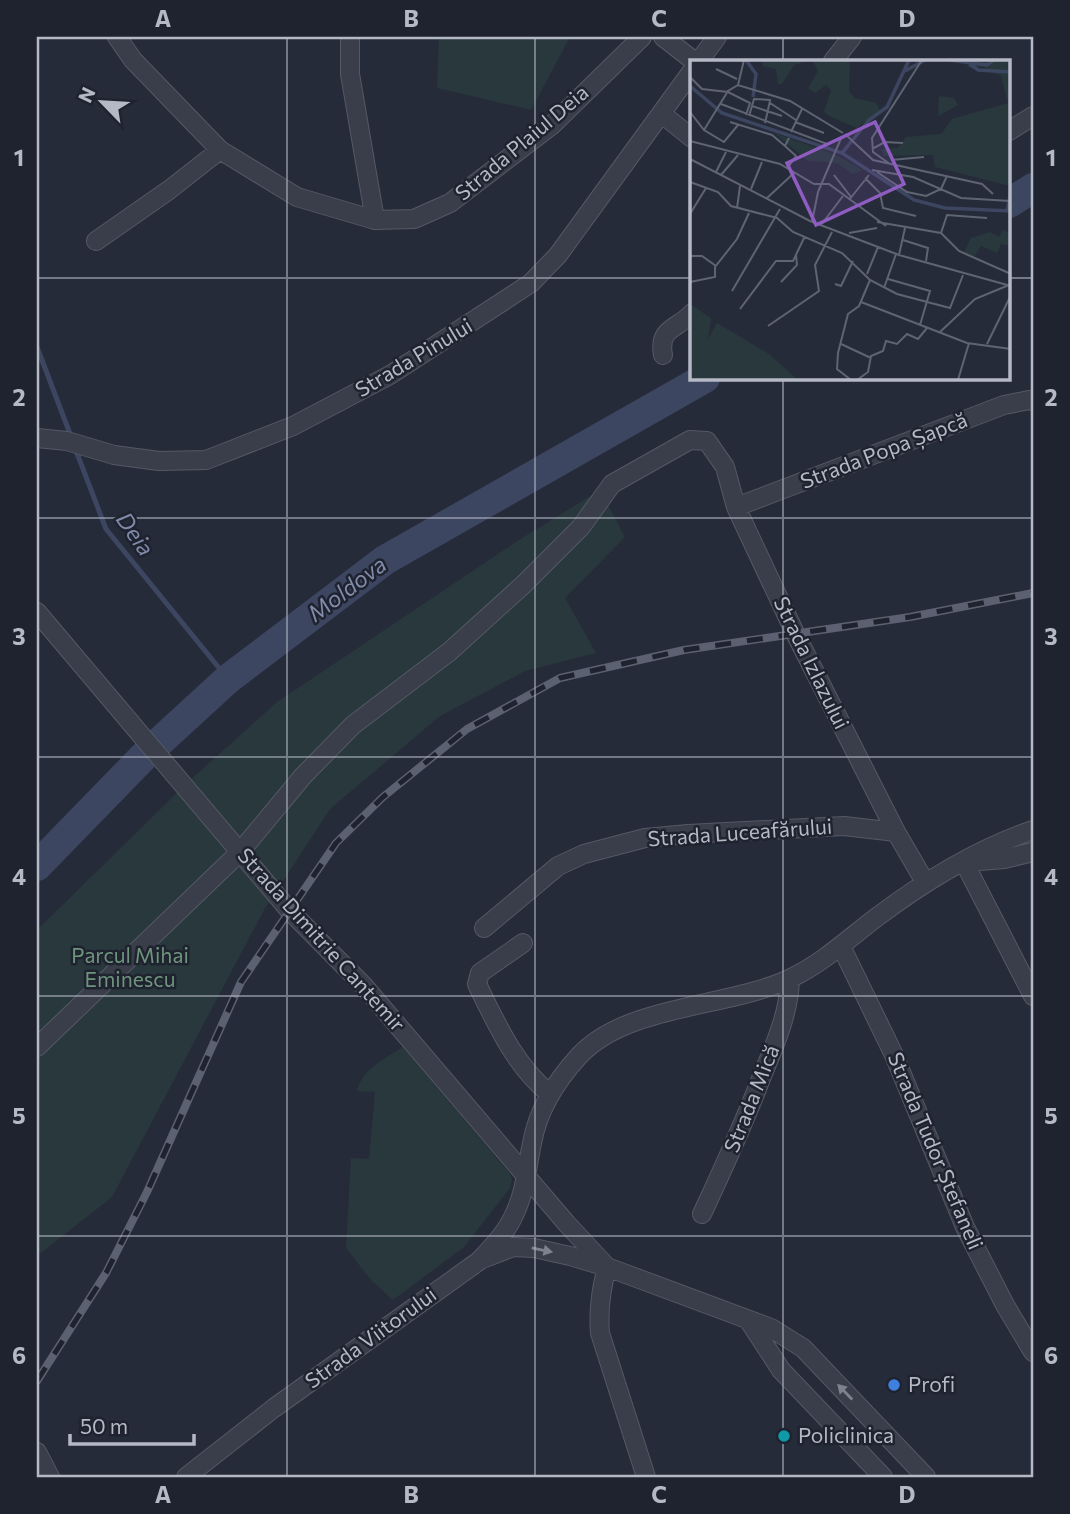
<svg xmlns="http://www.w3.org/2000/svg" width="1070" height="1514" viewBox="0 0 1070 1514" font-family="Commissioner,sans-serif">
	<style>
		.green { fill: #29383c }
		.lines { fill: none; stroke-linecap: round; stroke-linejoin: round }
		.stream { stroke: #3d4661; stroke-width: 5 }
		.river { stroke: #3d4661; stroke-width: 30 }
		.minor-casing { stroke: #555965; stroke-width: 20 }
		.minor { stroke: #393e4a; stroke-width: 18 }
		.rail-casing { stroke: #5c6171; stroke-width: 8 }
		.rail { stroke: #1f232f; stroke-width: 5; stroke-dasharray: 16; stroke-linecap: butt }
		.oneway { fill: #7d828e }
		.grid { fill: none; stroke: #b5b9c6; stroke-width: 2; stroke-opacity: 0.55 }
		.shop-dot { fill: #3f7fe0; stroke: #1f232f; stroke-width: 2.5 }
		.culture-dot { fill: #0f9aa8; stroke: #1f232f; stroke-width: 2.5 }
		.labels { text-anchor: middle; stroke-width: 5; stroke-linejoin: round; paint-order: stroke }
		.street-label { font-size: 21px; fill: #b5b9c6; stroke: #1f232f }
		.park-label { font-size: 21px; fill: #6f947d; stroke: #1f232f }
		.poi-label { font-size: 21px; fill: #b5b9c6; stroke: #1f232f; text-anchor: start }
		.water-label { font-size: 23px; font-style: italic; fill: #808baa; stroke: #1f232f }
		.inset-river { fill: none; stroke: #3d4661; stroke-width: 3.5 }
		.inset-road { fill: none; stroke: #5f6472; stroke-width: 2 }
		.view { fill: #8f5dc1; fill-opacity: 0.15; stroke: #8f5dc1; stroke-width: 3.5 }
		.inset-edge { fill: none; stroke: #b5b9c6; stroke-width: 3.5 }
		.neatline { fill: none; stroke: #b5b9c6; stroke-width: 2.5 }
		.grid-label { font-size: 23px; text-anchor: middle; font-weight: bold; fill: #b5b9c6 }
	</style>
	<rect width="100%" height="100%" fill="#262b3a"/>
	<path class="green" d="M439,37H570L531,110L437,88Z
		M600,490L625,537L565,598L596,653L525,671L440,716L330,809L264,910L112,1197L37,1256V930L187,783L277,702L519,540Z
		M403,1047L510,1174L512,1180L510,1188L464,1247L393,1300L371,1280L346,1248L351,1158L369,1159L375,1092L357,1091C363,1068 384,1059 403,1047Z"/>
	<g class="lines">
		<path class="stream" d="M37,347L72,439
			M75,448L106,529L228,679"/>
		<path class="river" d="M1009,203L1033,188
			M37,866L144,756L228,679L385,560L705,378"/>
		<defs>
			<path id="minor" d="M117,37L133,60L220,150L297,197L375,220L414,219L450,203L552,125L642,37
				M350,37V74L375,220
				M663,37L694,61
				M699,61L717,37
				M833,61L852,37
				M662,114L692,138
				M1009,131L1033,116
				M96,241L169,190L220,150
				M663,355C658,327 678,329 692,313
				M37,438L67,441L114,455L159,461L206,460L293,426L390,375L531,283L558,255L692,71
				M736,507L1004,405L1029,400L1033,401
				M37,612L289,910L364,986L567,1224L607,1267
				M964,862L1033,996
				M967,862L1004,859L1033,852
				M484,928L558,866L584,854L645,838L688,834L844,826L896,832
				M523,943L480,973L477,984C496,1023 515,1066 550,1094
				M841,946L894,1055L965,1227L1005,1305L1033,1352
				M37,1047L240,852L303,776L353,725L449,652L523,585L581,527L612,484L690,440L707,441L725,467L736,507L795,633L896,832L925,882
				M702,1214C723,1169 744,1123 762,1076C775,1044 789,1014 790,979
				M485,1258L513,1247L534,1248L570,1256L607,1267L771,1328L803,1348L926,1477
				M607,1267C601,1289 598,1309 600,1333L646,1477
				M749,1321L781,1370L883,1477
				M37,1452L50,1477
				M186,1477L274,1408L479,1261C492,1247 506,1233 514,1215C525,1193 527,1167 532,1143C538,1110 556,1081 579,1056C627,1004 729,1008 791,978C823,963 849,938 877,917C925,881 977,849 1033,830"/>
		</defs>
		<use href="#minor" class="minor-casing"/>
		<use href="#minor" class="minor"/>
		<defs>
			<path id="rail" d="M37,1381L106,1273L147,1192L241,982L336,843L383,797L467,729L560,678L684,650L910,617L1033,593"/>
		</defs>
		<use href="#rail" class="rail-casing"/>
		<use href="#rail" class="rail"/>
	</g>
	<defs><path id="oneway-solid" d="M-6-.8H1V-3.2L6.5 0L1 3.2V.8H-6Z" transform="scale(1.75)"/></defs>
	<g class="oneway">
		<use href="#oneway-solid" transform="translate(542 1250) rotate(11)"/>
		<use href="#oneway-solid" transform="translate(845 1392) rotate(-134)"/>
	</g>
	<path class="grid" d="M287,37V1477M535,37V1477M783,37V61M37,278H692M1009,278H1033M783,378V1477M37,518H1033M37,757H1033M37,996H1033M37,1236H1033"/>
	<circle class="shop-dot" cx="894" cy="1385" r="7"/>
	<circle class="culture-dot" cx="784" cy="1436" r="7"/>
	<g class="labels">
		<g class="street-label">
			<text transform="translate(522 143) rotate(-40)" y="7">Strada Plaiul Deia</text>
			<text transform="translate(414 358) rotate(-31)" y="7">Strada Pinului</text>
			<text transform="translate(884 451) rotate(-21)" y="7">Strada Popa Șapcă</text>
			<text transform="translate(811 663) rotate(64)" y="7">Strada Izlazului</text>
			<text transform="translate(740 833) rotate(-4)" y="7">Strada Luceafărului</text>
			<text transform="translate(321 940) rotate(48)" y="7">Strada Dimitrie Cantemir</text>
			<text transform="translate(752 1099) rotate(-68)" y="7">Strada Mică</text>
			<text transform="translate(935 1151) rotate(67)" y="7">Strada Tudor Ștefaneli</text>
			<text transform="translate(371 1338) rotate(-36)" y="7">Strada Viitorului</text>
		</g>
		<g class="park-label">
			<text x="130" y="963">Parcul Mihai<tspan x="130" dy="24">Eminescu</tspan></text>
		</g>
		<g class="poi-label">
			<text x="908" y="1392">Profi</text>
			<text x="798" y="1443">Policlinica</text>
		</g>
		<g class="water-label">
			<text transform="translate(135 534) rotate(55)" y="8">Deia</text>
			<text transform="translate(347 589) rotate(-37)" y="8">Moldova</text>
		</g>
	</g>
	<g transform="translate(690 60)">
		<rect width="320" height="320" fill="#262b3a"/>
		<path d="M73,0H121L104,5L92,24H88L86,9L73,6ZM122,0H160L159,31L165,38L186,43L190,50L167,68L139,56L134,52L141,30L136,25L125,33L118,28L128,11ZM275,0H320V126L245,107L243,95L193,96L192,89L208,88L216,77L251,74L262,59L318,43L311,16L293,7L279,8ZM249,36L264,38L268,45L248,56ZM84,73L144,94L173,110L163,114L147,103L118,101ZM313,170L320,173V186L311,184L307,193L291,186L284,197L274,192L281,178L300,172L309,177ZM0,244L21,258L18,279L27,263L79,294L108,320H0Z" fill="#29383c"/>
		<path class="inset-river" d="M56,0L66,14L63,37M259,0L297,5L304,0M280,4L288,10L321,12M215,11L235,0M0,26L32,53L152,93L224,140L255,148L321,151M152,93L179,60L197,47L219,0M317,151L321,130"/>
		<path class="inset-road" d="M26,9L47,19M0,17L12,29L38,32L60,43L56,55M48,25L54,0M80,43L106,60M31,44L137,84M62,46L92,56M0,52L14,70L34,82L48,65M59,56L64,39L81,40M40,62L82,75L95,86M105,62L134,73M75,63L80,41M14,70L38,31L48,25L100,41L153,73M101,72L112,49M155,74L183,100L292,124L303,134M0,81L90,104L124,124H139L196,166M182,89L195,82L213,83M0,99L120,161L209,195L321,226M201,100L234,97M200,104L183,92L182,78L232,0M97,109L106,96L95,86L99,78M182,110L223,117L271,138L320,141M26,112L36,92M187,112L217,132L236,136L251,129L257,116M31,115L48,95M144,115L161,137M175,118L190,133L193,148L226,156M0,122L28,132L41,146L87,158L103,172L152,193L180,220L207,234L260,248L273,215M61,129L72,102M128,132L152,76M77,138L104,113M159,140L179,115M47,148L50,126M0,154L16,128M122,162L128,132M187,162L251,173L269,191L321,214M131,165L153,136M159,173L187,168M251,173L257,155L297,158M213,180L238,188L236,201M209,195L215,168M0,196H12L26,206M177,214L188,187M198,219L240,231L230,265M0,222L25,217V207L47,179L59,153M91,222L107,205L106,195M145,224L151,226L163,201M194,228L206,194M42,231L90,149M171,242L277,283L321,289M50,249L86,201H103L115,176M78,266L129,231L125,205L142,172M250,272L285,239L319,225M151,284L181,298M297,284L321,235M161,320L147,309L148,293L158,254L169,246L180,220M167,320L178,312L181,296L193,291L196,281L207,284L217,274L228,279L237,268M268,320L279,283"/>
		<path class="view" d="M185,62L214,124L126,165L97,103Z"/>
		<rect width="320" height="320" class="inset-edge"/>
	</g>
	<rect width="1070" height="1514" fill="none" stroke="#1f232f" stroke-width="77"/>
	<g transform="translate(102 102) rotate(295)" stroke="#1f232f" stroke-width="5" paint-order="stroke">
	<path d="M0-5L12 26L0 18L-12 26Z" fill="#b5b9c6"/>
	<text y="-10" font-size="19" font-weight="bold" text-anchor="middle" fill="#b5b9c6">N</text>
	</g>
	<path d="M70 1434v10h124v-10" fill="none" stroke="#b5b9c6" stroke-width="3.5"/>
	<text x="80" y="1434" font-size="21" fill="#b5b9c6" stroke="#1f232f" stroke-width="5" paint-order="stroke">50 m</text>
	<rect x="38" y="38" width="994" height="1438" class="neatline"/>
	<g class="grid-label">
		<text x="163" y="27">A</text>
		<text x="411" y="27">B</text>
		<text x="659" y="27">C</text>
		<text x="907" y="27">D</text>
		<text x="19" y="166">1</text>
		<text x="1051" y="166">1</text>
		<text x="19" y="406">2</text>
		<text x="1051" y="406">2</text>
		<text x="19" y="645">3</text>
		<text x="1051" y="645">3</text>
		<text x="19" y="885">4</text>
		<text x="1051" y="885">4</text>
		<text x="19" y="1124">5</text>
		<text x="1051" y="1124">5</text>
		<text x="19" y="1364">6</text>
		<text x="1051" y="1364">6</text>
		<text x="163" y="1503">A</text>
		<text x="411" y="1503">B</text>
		<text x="659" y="1503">C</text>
		<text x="907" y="1503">D</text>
	</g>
</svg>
